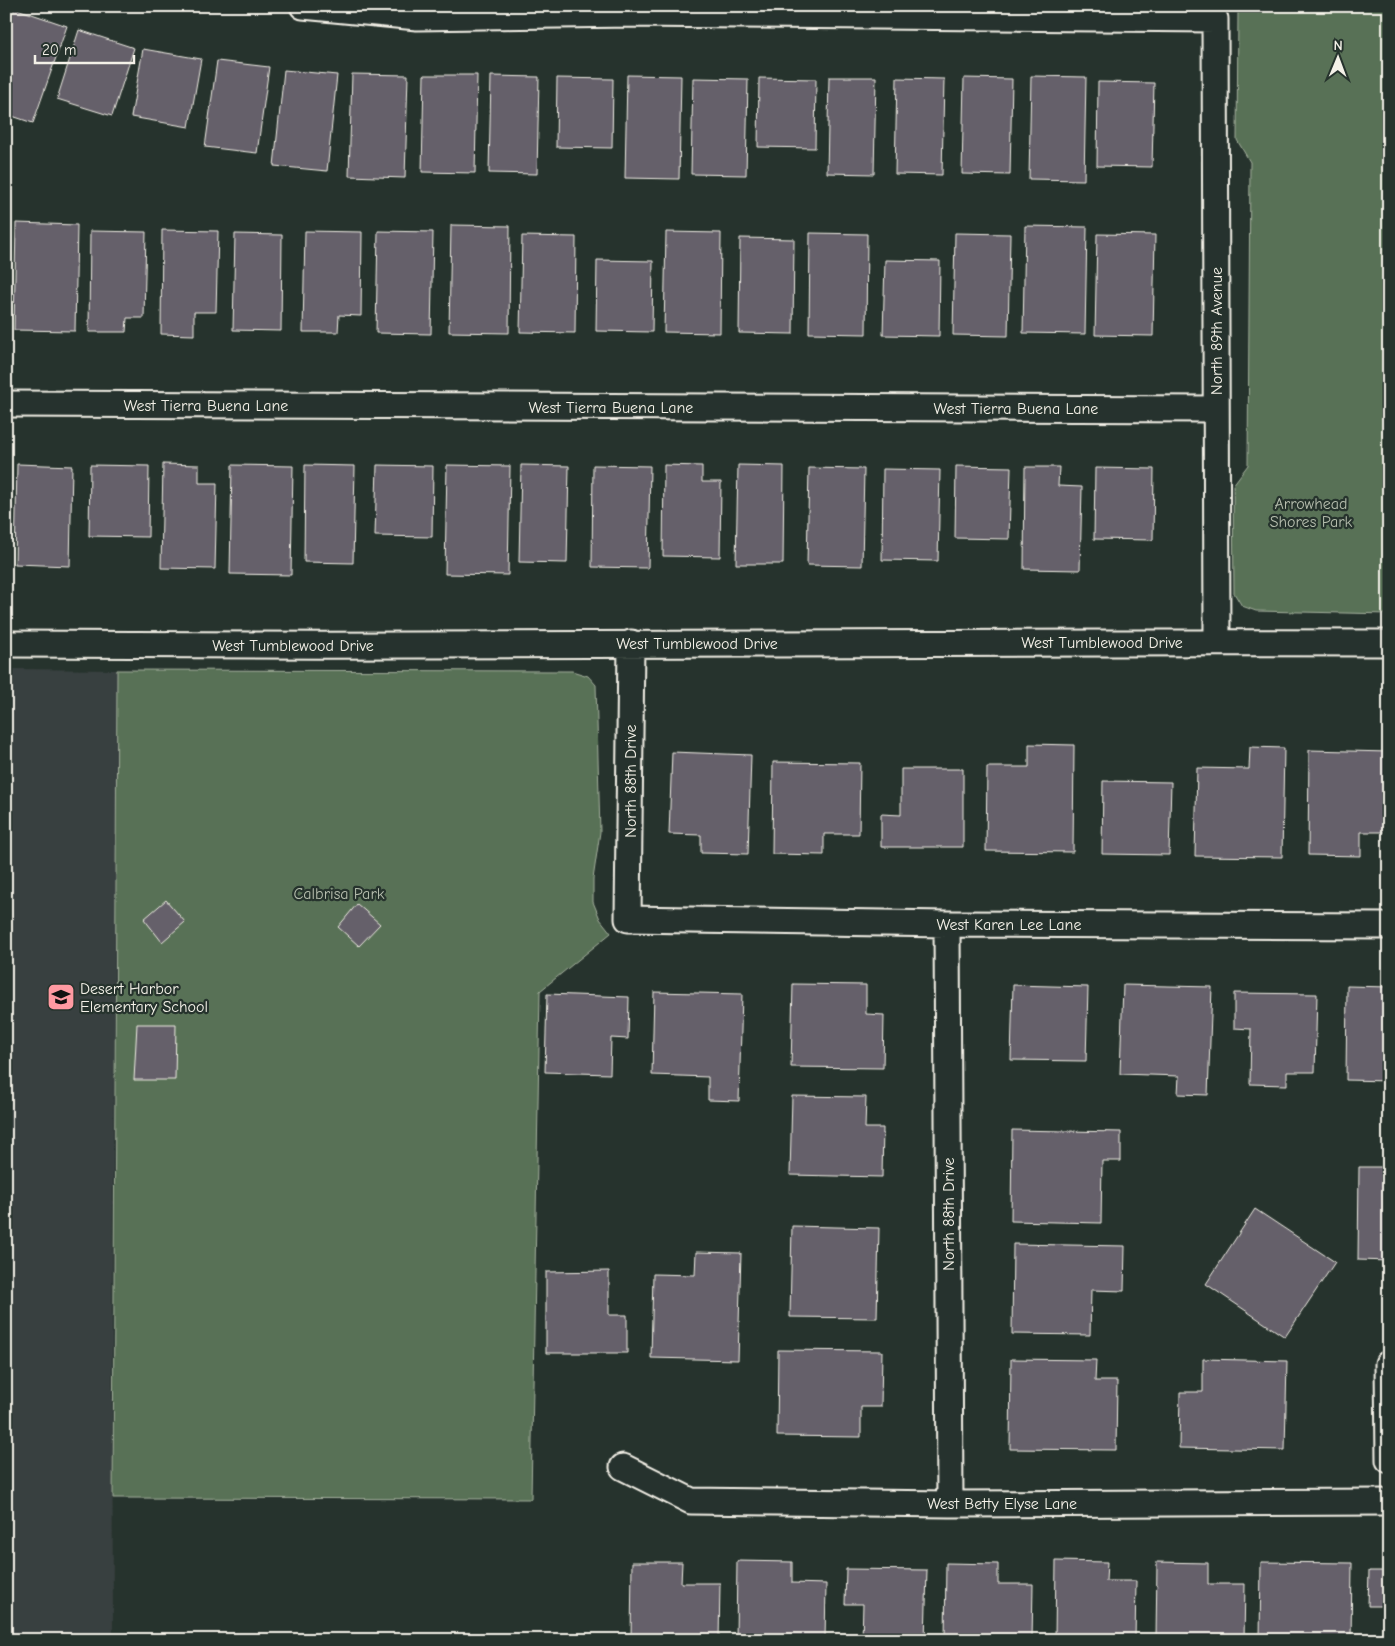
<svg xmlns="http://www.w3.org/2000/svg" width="1395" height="1646" viewBox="0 0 1395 1646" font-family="'Comic Neue',sans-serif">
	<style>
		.built { fill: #394040 }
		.green { fill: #587156; stroke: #a6b19f }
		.building { fill: #65606b; stroke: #f4f1e8 }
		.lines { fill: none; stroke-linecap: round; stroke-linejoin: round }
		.street-casing { stroke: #f4f1e8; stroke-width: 29 }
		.street { stroke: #26332d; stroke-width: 25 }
		.labels { text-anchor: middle; stroke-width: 4.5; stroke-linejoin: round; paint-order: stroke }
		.street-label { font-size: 16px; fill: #f4f1e8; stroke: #26332d }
		.park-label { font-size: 16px; fill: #b6beae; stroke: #26332d }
		.poi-label { font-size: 16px; fill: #f4f1e8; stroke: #26332d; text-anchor: start }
	</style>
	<rect width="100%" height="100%" fill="#26332d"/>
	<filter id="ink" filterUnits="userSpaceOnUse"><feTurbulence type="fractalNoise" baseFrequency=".02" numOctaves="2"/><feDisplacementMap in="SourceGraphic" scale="10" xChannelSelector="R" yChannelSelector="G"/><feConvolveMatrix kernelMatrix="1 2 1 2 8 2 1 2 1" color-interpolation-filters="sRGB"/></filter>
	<g filter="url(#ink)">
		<path class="built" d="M6,669L117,670L112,1324L113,1640H6Z"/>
		<path class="green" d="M1234,6H1389V614L1256,611L1242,606L1234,593L1233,485L1248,465L1250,162L1237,140L1238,12Z
			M117,670L572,671L588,676L596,685L600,832L593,879V902L600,919L611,933L540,991L531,1499L113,1498Z"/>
		<path class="building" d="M14,8L67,26L33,123L6,114V31Z
			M79,30L134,48L112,116L57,99Z
			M143,49L201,59L189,127L131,117Z
			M217,61L269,67L257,153L205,147Z
			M284,70L337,75L327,171L274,166Z
			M352,74L408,75L405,178L349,176Z
			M424,75H477L475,173L422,172Z
			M627,75L681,76L679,179L625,178Z
			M491,76L539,77L537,174L489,173Z
			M1031,76L1086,77L1084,180L1029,179Z
			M829,77H876L874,174L827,173Z
			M557,78L613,79L612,148L556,147Z
			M693,78L748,79L746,175L691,174Z
			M759,78L816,79L815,148L758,147Z
			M897,78L944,79L942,175L895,174Z
			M964,78L1012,79L1010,175L962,174Z
			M1098,82L1154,83L1152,167L1097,166Z
			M16,223L77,225L75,331L14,330Z
			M451,225L510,226L509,333L449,332Z
			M1025,226L1087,227L1085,334L1023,333Z
			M162,230L218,231L216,312H194V335L161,334Z
			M90,231L146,232L144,318H127L126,332H89Z
			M305,231L362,232L361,316L339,315L338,332H303Z
			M378,231L433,232L431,334L376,333Z
			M666,232L721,233L720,333L664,332Z
			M810,233L867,234L866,334L809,333Z
			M955,233L1010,234L1008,336L953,335Z
			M235,234L282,235L281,331L233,330Z
			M1097,234L1155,235L1153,336L1095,335Z
			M522,236L576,237L575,333L520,332Z
			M740,238L794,239L793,334L739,333Z
			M597,260L653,261L652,332L596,331Z
			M885,260L940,261L939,336L883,335Z
			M17,464L72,466L70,566L15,564Z
			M163,464L199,465V483H217L215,569L161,568Z
			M90,465L149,466L148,537L89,536Z
			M232,465L293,466L291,575L230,574Z
			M305,465L355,466L353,563L304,562Z
			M377,465L433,466L432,537L375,536Z
			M447,465L510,466L508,575L445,574Z
			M521,465L569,466L567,563L519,562Z
			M593,465L650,466L648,568L592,567Z
			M664,465L702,466V482H721L720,557L663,556Z
			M738,465L784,466L783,564H736Z
			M956,466L1011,467L1009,539L955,538Z
			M1025,467H1059L1058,486L1082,487L1080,570L1024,569Z
			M809,468L864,469L862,566L807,565Z
			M1095,468L1154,469L1153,540L1094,539Z
			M883,469L940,470L938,561L882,560Z
			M1029,744L1074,745L1073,852L986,851L987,767H1029Z
			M1250,747L1284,748L1282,857L1195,856L1197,768L1249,769Z
			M1309,750L1388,752L1387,832H1361V856L1308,855Z
			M672,752L751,755L748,854L701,853V835L669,834Z
			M773,762L860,763L859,834H824V855L772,854Z
			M901,769H963V847H881V814L901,815Z
			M1103,781L1171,782L1169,855L1102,854Z
			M166,900L185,922L162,942L144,919Z
			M357,904L380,924L359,946L338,927Z
			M793,984L866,985V1014L884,1015L883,1068L791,1067Z
			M1013,985L1088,987L1086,1061L1011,1060Z
			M1123,985L1212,987L1208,1095L1178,1094L1179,1076L1120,1074Z
			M1347,986L1389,987V1081L1346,1080Z
			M654,992L742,994L739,1101L708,1100V1077L652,1075Z
			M1234,993L1317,994L1315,1072H1287V1085L1250,1084L1251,1029L1234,1028Z
			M547,994L629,997L628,1039L611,1038L610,1074L545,1072Z
			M137,1024H176L175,1080H134Z
			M792,1096L866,1097L865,1128H883L882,1177L790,1175Z
			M1012,1130L1121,1132V1161H1102L1101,1223L1011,1221Z
			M1359,1167H1389V1261L1358,1260Z
			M1255,1209L1335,1262L1285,1337L1206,1284Z
			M792,1226L879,1228L877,1318L790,1317Z
			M1013,1244L1125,1246L1124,1291L1091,1290L1090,1335L1012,1334Z
			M696,1252L741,1253L738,1360L651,1358L653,1274L695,1275Z
			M609,1271V1315H627V1353H546V1272Z
			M778,1350L882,1351L881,1407H861V1437L777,1436Z
			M1011,1359L1096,1360L1095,1381H1117L1116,1450L1010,1449Z
			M1203,1359L1287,1361L1285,1450L1179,1448L1180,1392H1203Z
			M737,1561L792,1562V1583L826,1584L825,1640H736Z
			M1056,1561L1107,1562L1106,1581H1136L1135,1640H1055Z
			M632,1562H682L681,1583H720L719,1640H631Z
			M1157,1562L1208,1563V1584H1245L1244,1640H1156Z
			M1261,1562L1352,1563L1351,1640H1260Z
			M946,1563L998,1564V1584H1033L1032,1640H945Z
			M846,1569L927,1570L925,1640H862L863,1604H845Z
			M1369,1571H1389V1640L1388,1606H1368Z"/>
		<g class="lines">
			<defs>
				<path id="street" d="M303,6L417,17L632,14L1215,19L1217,642
					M6,404L1216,409
					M631,643L628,919L947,924L1389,926
					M6,644C467,648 928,641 1389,643
					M947,924L950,1504
					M1388,1364L1389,1460
					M623,1467L691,1501L950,1504L1389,1502"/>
			</defs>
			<use href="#street" class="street-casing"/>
			<use href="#street" class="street"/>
		</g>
	</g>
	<defs>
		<symbol id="school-square" viewBox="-11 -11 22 22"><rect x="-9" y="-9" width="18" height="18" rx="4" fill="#ff9aa2" stroke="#26332d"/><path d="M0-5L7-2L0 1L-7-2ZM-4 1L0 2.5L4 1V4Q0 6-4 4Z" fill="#111"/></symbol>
	</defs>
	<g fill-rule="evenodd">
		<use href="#school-square" x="45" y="981" width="32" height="32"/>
	</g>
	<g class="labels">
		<g class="street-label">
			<text transform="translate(1216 331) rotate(-90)" y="6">North 89th Avenue</text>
			<text x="206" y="411">West Tierra Buena Lane</text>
			<text x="611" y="413">West Tierra Buena Lane</text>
			<text x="1016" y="414">West Tierra Buena Lane</text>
			<text x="1102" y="648">West Tumblewood Drive</text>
			<text x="697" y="649">West Tumblewood Drive</text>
			<text x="293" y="651">West Tumblewood Drive</text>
			<text transform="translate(630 781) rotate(-90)" y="6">North 88th Drive</text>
			<text x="1009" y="930">West Karen Lee Lane</text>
			<text transform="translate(948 1214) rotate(-90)" y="6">North 88th Drive</text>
			<text x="1002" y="1509">West Betty Elyse Lane</text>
		</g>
		<g class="park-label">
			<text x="1311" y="509">Arrowhead<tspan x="1311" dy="18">Shores Park</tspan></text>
			<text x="339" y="899">Calbrisa Park</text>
		</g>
		<g class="poi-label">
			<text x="80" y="994">Desert Harbor<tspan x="80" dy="18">Elementary School</tspan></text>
		</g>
	</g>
	<rect width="1395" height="1646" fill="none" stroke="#26332d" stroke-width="25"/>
	<rect x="12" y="12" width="1370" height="1621" fill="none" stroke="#f4f1e8" stroke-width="2" filter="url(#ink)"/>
	<g transform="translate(1338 58) rotate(1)" stroke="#26332d" stroke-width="4" paint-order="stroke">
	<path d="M0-4L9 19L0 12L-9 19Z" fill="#f4f1e8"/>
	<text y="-8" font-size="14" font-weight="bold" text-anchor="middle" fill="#f4f1e8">N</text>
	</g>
	<path d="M35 55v8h99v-8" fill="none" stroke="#f4f1e8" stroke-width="2.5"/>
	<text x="42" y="55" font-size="15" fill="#f4f1e8" stroke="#26332d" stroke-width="4" paint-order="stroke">20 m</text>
</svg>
